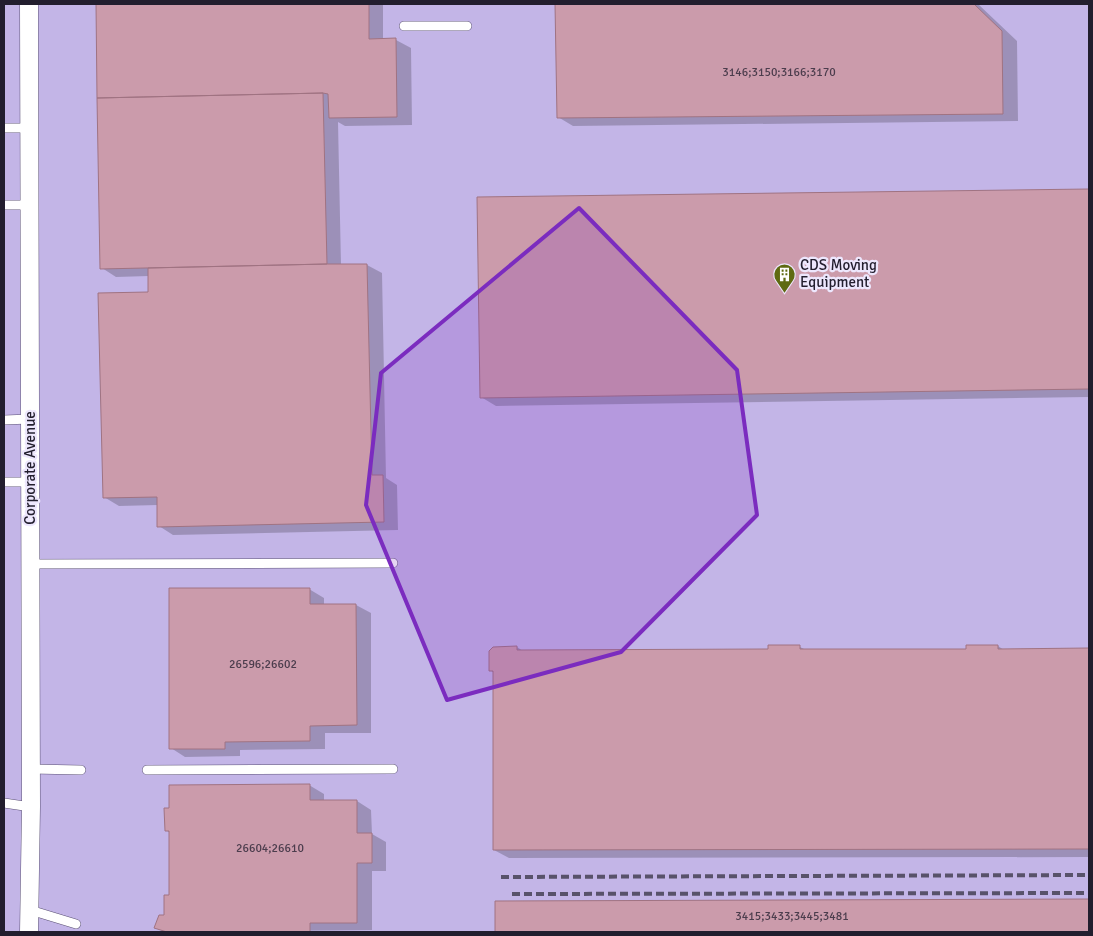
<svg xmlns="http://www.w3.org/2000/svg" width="1093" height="936" viewBox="0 0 1093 936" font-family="Signika,sans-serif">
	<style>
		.built { fill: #c3b5e7 }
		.shadow { fill: #0003 }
		.building { fill: #cb9bab; stroke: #a07382 }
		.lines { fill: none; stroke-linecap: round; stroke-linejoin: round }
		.lane-casing { stroke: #5c5276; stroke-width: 10 }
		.street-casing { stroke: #5c5276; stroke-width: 19 }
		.lane { stroke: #fff; stroke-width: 9 }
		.street { stroke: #fff; stroke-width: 18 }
		.rail { stroke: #58526a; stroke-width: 4; stroke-dasharray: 8 4; stroke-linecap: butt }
		.marked { fill: #7b2cbf; fill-opacity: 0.2; stroke: #7b2cbf; stroke-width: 4; stroke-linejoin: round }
		.labels { text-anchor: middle; stroke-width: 4.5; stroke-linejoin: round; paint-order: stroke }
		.number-label { font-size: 12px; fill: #4c3d4d }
		.poi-label { font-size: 15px; fill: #221e2e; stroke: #ede7fd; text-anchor: start }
		.street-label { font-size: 15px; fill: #221e2e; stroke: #ede7fd }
	</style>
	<rect width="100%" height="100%" fill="#cec3ee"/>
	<path class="built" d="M4,4H1089V932H4Z"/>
	<path class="shadow" d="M97,4H383V40H396L411,48L412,125L345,126L338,122L341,265H367L382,273L386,478L397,485L398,530L173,535L159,526L158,505L119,506L104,497L149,293V276L116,277L102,268Z
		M557,4H978L1017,41L1018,121L573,126L558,117Z
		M1089,190V397L496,406L481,397L478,198Z
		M309,589L324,598V605H356L371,613V733H325V749L240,750V756L185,757L171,748Z
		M998,646L1004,650H1089V857L509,858L494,850V673L490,670L517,647L523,651L770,650L800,647L806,650H967Z
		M309,785L324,794V801H357L371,810L372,834L386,842V871H372V930L164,932L156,928L166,917L171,896L170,833L166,830Z
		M1089,900V932H496V902Z"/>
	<path class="building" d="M96,4H369V39L396,38L397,117L329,118L328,94L323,93L97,98Z
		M555,4H974L1002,31L1003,114L557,118Z
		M323,93L327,264L100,269L97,98Z
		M1089,189V389L480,398L477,197Z
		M327,264H367L372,475H383L384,522L157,527V497L103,498L98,293L148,292V268Z
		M169,588H310V604H356L357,725L310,726V741L225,742V749H169Z
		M768,645H800V649H966V645H998V649L1089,648V849L493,850V671H489V651L493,647L517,646V650L768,649Z
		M310,784V800H357V833H372V863H357V923H310V932H167L154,928L159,915H164V895H169V831H165L164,808H169V785Z
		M1089,899V932H495V901Z"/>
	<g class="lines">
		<defs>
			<path id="lane" d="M404,26H467
				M4,128H29
				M4,205H29
				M4,420L30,419
				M4,482H30
				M30,564L393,563
				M31,769L81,770
				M147,770L393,769
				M4,803L31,807
				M30,910L76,924"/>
			<path id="street" d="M29,4L31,807L29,932"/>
		</defs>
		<use href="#lane" class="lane-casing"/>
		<use href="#street" class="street-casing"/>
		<use href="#lane" class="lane"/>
		<use href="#street" class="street"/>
		<path class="rail" d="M501,877L1089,875
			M512,894L1089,893"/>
	</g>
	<path class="marked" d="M579,208L737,370L757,515L621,652L447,700L366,505L381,373Z"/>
	<defs>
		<symbol id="building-pin" viewBox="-11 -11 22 30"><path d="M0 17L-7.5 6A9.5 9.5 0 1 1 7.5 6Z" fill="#5f6a11" stroke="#ede7fd"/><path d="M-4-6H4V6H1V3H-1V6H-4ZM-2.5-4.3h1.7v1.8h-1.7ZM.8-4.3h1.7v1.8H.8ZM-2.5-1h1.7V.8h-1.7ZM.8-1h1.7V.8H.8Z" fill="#fff"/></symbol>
	</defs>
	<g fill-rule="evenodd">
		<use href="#building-pin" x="772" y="262" width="25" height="34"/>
	</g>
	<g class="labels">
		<g class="number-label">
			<text x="779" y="76">3146;3150;3166;3170</text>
			<text x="263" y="668">26596;26602</text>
			<text x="270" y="852">26604;26610</text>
			<text x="792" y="920">3415;3433;3445;3481</text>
		</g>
		<g class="poi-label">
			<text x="800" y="270">CDS Moving<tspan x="800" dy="17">Equipment</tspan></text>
		</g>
		<g class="street-label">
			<text transform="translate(30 468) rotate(-90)" y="5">Corporate Avenue</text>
		</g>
	</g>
	<rect width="1093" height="936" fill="none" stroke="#221e2e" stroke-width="10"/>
</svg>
